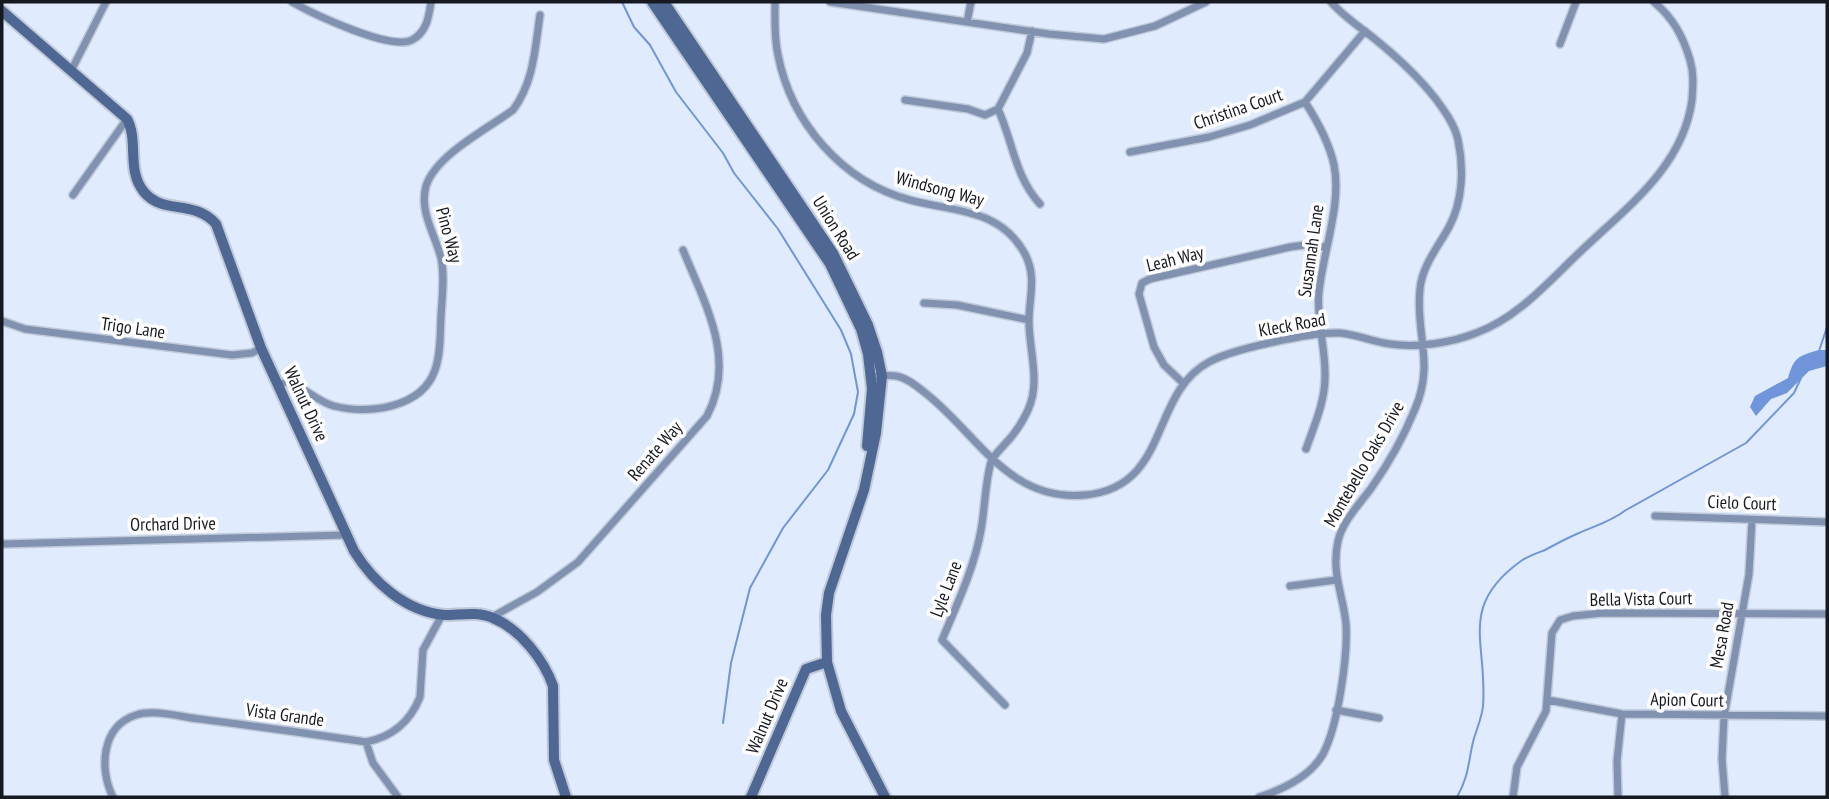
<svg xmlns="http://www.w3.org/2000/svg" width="1829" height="799" viewBox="0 0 1829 799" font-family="'PT Sans Narrow',sans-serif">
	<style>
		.water { fill: #7095da }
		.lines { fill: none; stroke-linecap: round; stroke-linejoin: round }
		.stream { stroke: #7095da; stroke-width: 2 }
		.street-casing { stroke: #c0c9da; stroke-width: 10 }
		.secondary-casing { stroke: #c0c9da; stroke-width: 14 }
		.street { stroke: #8192b1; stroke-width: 7 }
		.secondary { stroke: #4f6793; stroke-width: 10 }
		.labels { text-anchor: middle; stroke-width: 7; stroke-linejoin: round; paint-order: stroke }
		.street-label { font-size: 18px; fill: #161920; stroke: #fff }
	</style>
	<rect width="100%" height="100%" fill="#e0ebfe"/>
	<path class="water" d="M1819,350H1827V366L1809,371L1787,393L1771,399L1756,416L1750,407L1755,396L1788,378C1794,357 1798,356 1819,350Z"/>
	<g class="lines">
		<path class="stream" d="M622,2L634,27L650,45L676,92L723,153L734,173L778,229L841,330L851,354L858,392L854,414L828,470L783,528L750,588L731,663L723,723
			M1819,351L1827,327
			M1457,797C1469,776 1468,763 1473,742C1476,730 1482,718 1483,706C1488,643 1457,607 1521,561C1528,556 1537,553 1545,550C1556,544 1567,538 1579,533C1597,525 1610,522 1626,510L1746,443L1794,393L1801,378"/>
		<defs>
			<path id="street" d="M292,2C313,14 391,51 412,40C427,32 429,16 431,2
				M775,2C775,20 774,37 778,55C791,122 842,182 910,200C954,212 1000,208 1025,254C1037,277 1029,297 1029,321C1029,351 1041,382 1028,410C1022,423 1014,435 1004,445C999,451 994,455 991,462C985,483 985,508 981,530C974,569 957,604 942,640L1005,705
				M830,2L1049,34L1104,39L1155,26L1206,2
				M967,22L971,2
				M1560,44L1576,2
				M72,69L106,2
				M905,100L968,109L985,115L998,109L1027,53L1032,31
				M1305,102C1318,122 1329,142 1334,165C1342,204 1323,252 1319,292C1316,320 1326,349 1325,377C1325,402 1314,426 1306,449
				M998,109C1013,142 1015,177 1040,204
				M1130,152L1209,137L1250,125L1305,102L1365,31
				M73,195L127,119
				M924,303L957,305L1029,320
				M2,321L25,329L232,355L252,353L261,348
				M871,377C881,376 891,374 900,377C911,380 920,389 929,396C979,437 1010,502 1085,495C1171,487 1149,394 1209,362C1232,349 1312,332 1339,333C1356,334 1373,342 1390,344C1417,348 1451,343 1476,333C1518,318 1549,281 1581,251C1627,207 1683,167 1692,100C1693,86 1694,73 1690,60C1683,36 1673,18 1654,2
				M1183,383L1164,365L1154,347L1139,294L1142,283L1150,279L1290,247L1305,245L1326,247
				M277,385L287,382C304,386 316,401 334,406C368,415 422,408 435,370C441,353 440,334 441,317C442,297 445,277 441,258C435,234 419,212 426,186C436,155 487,129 513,110C534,82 535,48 540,15
				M1655,516L1827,522
				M2,544L346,535
				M1290,586L1336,580
				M492,617L537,592L578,562L707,416C737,359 705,304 683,250
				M1548,700L1622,714L1827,716
				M1336,710L1379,718
				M366,742L373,763L398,797
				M113,797C99,770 101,726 136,715C154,709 181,717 200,719C255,726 311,734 366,742C392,737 410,722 420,697L423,650L442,615
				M1259,797C1284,789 1310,777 1323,754C1338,726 1348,656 1346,624C1343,594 1331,573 1338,541C1343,520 1360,504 1372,487C1389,463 1404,436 1415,409C1435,363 1415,333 1420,289C1422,266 1438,247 1449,227C1463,201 1464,168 1458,140C1455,125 1444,110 1435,98C1416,74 1395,55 1371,36C1357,25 1342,15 1331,2
				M1513,797L1517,767L1546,711L1552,633L1560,620L1573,616L1603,613L1827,614
				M1618,797L1617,761L1622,714
				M1725,797L1722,759L1724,717L1749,574L1752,520"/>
			<path id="secondary" d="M652,2L830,264L861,329L868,354L872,389L867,446
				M664,2L833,253L868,325L877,352L882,376L876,433L864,490L829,593L826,615L827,662L841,711L885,797
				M2,11L127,119C139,141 126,170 144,192C163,215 194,199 216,224L261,348L354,551C373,582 406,612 445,615C460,615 478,611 493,618C520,629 544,660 553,686L554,760L566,797
				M751,797L806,669L827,662"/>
		</defs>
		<use href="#street" class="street-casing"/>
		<use href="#secondary" class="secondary-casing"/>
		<use href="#street" class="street"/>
		<use href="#secondary" class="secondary"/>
	</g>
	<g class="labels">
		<g class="street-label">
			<text transform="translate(1238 109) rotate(-19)" y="6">Christina Court</text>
			<text transform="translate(940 189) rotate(15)" y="6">Windsong Way</text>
			<text transform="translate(836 228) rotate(58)" y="6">Union Road</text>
			<text transform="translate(449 235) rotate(75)" y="6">Pino Way</text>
			<text transform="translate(1311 251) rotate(-82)" y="6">Susannah Lane</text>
			<text transform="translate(1175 259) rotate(-14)" y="6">Leah Way</text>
			<text transform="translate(1292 325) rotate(-10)" y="6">Kleck Road</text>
			<text transform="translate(133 328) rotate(8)" y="6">Trigo Lane</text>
			<text transform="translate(306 404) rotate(65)" y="6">Walnut Drive</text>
			<text transform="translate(655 451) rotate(-49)" y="6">Renate Way</text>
			<text transform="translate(1364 464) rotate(-60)" y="6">Montebello Oaks Drive</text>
			<text transform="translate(1742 503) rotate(2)" y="6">Cielo Court</text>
			<text transform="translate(173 524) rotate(-1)" y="6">Orchard Drive</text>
			<text transform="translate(946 589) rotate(-69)" y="6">Lyle Lane</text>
			<text transform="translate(1641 599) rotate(-1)" y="6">Bella Vista Court</text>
			<text transform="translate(1722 635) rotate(-80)" y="6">Mesa Road</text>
			<text transform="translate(1687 700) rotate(1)" y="6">Apion Court</text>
			<text transform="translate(285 715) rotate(8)" y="6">Vista Grande</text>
			<text transform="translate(767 716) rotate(-67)" y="6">Walnut Drive</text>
		</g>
	</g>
	<rect width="1829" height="799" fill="none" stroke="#161920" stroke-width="7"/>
</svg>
